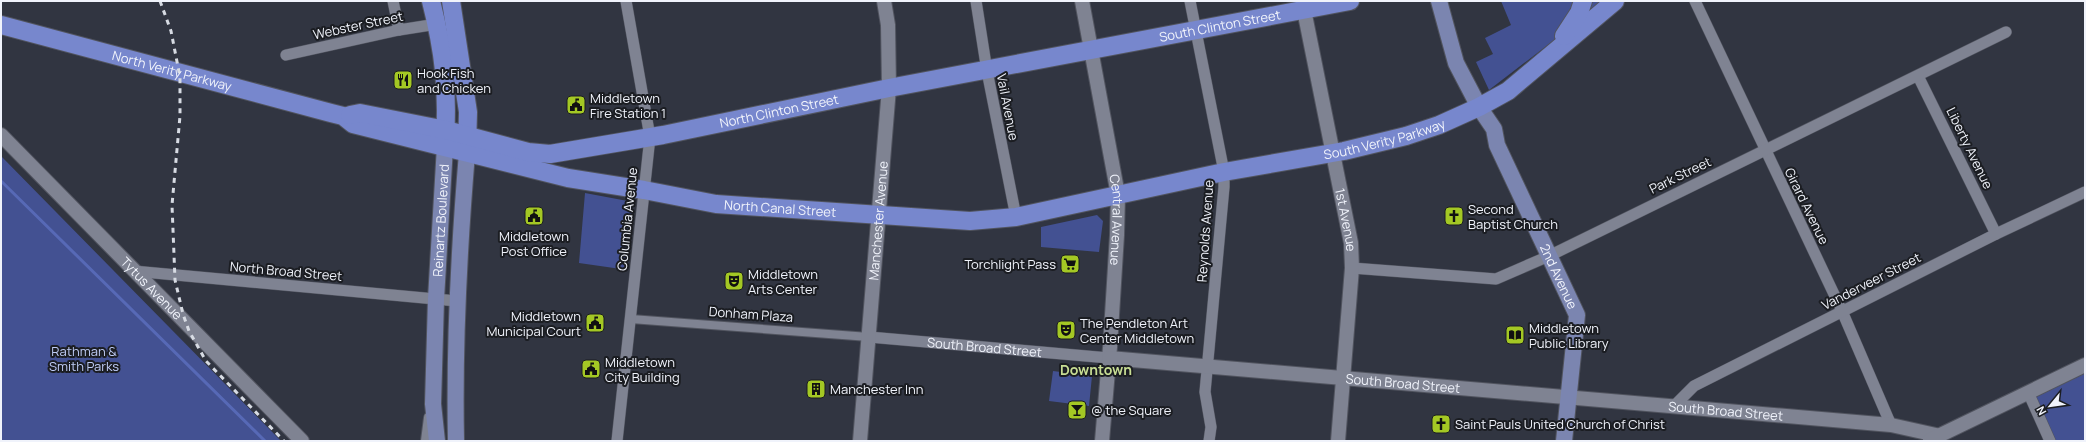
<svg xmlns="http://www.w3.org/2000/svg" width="2086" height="442" viewBox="0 0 2086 442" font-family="Manrope,sans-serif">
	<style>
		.green { fill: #435192 }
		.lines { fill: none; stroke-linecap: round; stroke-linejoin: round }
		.stream { stroke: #5769b6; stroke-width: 3 }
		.pedestrian-casing { stroke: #51545f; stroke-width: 10 }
		.minor-casing { stroke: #51545f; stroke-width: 12 }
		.tertiary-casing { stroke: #51545f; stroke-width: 16 }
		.secondary-casing { stroke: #51545f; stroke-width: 18 }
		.primary-casing { stroke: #51545f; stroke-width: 20 }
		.pedestrian { stroke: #7f8392; stroke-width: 8 }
		.minor { stroke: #7f8392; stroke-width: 11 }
		.tertiary { stroke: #7f8392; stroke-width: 14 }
		.secondary { stroke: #7b85b0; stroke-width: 16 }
		.primary { stroke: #7787cd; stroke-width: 18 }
		.rail { stroke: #d7dbe3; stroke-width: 3; stroke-dasharray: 5 5; stroke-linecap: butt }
		.labels { text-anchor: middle; stroke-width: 4; stroke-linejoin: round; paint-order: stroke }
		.street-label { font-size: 13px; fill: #f0f3fb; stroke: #1b1d22 }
		.poi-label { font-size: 13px; fill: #f0f3fb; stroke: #1b1d22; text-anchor: start }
		.park-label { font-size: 13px; fill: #bfccf6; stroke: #1b1d22 }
		.neighbourhood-label { font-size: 14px; font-weight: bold; fill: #c8de94; stroke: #1b1d22 }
	</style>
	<rect width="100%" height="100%" fill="#313541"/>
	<path class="green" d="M1501,1H1605L1489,90L1476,62L1493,54L1485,38L1511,25Z
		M1,156L281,441H1Z
		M585,193L633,202L628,265L621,269L579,263Z
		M1097,215L1103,221L1099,252L1041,247V227Z
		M2085,365V441H2050L2028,392Z
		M1053,371L1092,376L1089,406L1049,401Z"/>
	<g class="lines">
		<path class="stream" d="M1,181L265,441"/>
		<defs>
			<path id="pedestrian" d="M631,319L869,337"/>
			<g id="minor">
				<path d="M393,1L399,30"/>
				<path d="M976,1L987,71L1016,217"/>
				<path d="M1190,1L1224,172V187L1205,392L1211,427L1209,441"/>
				<path d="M1695,1L1842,311L1891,425"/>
				<path d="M286,55L399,30L437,24"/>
				<path d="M1918,76L1996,234"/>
				<path d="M1352,268L1496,279L1549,256L2006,32"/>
				<path d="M133,271L457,301"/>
				<path id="s1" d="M869,337L1109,358"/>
				<path d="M2028,392L2050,441"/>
				<path d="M1675,405L1694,386L1996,234L2085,192"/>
				<path d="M617,441L650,137L626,1"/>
			</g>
			<g id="tertiary">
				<path id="s2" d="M1082,1L1118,195L1117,235L1110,347L1102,441"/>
				<path id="s3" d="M1304,10L1351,243L1352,268L1338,441"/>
				<path id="s4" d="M1,135L302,441"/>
				<path id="s5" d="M1109,358L1891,425L1936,435"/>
				<path d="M1930,440L2085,365"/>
				<path d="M428,441L431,418"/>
				<path id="s6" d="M860,441L889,88L888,25L884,1"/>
			</g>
			<g id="secondary">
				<path id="s7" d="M1439,1L1456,63L1479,107L1494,129L1497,145L1577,315L1564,441"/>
				<path id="s8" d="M437,441L433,404L436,299L445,146"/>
				<path d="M456,441C454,345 459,249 467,153"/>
			</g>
			<g id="primary">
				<path d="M431,1C444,52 448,89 445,141"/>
				<path d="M451,1L468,112L467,148"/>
				<path id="s9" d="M1,25L331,113L343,116L353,124L568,178L644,190L716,204L970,221L1016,217L1224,172L1344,151L1406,136L1439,125L1479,107L1508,91L1615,1"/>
				<path d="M1564,36L1579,13L1583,1"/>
				<path id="s10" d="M350,115L360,113L446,130L528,152L550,154L663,135L889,88L1350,1"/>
			</g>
		</defs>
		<use href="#pedestrian" class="pedestrian-casing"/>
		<use href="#minor" class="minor-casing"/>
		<use href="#tertiary" class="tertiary-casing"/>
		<use href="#secondary" class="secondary-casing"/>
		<use href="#primary" class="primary-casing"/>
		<use href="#pedestrian" class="pedestrian"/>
		<use href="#minor" class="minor"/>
		<use href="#tertiary" class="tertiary"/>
		<use href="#secondary" class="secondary"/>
		<use href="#primary" class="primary"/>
		<path class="rail" d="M160,1L171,31L180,77V116L172,205L175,280L183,314L189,331L206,361L284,441"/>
	</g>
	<defs>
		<symbol id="restaurant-square" viewBox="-11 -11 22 22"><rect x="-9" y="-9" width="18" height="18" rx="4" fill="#a4c824" stroke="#1b1d22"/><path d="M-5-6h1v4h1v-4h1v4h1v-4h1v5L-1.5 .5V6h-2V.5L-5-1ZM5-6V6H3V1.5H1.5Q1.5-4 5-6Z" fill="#111"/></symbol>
		<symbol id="civic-square" viewBox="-11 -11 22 22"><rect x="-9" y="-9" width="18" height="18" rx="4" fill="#a4c824" stroke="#1b1d22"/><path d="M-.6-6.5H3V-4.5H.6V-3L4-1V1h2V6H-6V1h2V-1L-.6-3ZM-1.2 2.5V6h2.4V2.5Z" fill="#111"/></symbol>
		<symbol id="church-square" viewBox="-11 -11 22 22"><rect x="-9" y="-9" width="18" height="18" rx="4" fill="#a4c824" stroke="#1b1d22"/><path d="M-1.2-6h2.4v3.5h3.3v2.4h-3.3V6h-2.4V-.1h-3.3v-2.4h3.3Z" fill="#111"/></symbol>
		<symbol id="supermarket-square" viewBox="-11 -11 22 22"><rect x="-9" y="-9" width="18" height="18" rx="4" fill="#a4c824" stroke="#1b1d22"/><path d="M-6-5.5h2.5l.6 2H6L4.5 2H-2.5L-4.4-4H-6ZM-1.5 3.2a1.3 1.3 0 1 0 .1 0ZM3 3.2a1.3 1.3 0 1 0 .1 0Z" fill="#111"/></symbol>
		<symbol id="theatre-square" viewBox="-11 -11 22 22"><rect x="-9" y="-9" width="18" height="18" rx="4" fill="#a4c824" stroke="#1b1d22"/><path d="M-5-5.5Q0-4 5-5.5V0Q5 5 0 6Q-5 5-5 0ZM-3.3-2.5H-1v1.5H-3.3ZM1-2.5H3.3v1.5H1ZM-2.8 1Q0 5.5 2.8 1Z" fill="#111"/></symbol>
		<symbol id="library-square" viewBox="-11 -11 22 22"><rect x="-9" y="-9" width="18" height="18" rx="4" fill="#a4c824" stroke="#1b1d22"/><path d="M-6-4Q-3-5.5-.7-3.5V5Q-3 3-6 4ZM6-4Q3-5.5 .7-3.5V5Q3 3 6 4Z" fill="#111"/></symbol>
		<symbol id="building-square" viewBox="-11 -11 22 22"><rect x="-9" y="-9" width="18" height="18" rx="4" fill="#a4c824" stroke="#1b1d22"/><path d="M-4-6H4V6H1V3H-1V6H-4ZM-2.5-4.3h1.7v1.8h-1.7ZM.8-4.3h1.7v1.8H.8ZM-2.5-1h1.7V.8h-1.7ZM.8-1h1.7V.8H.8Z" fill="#111"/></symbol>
		<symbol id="bar-square" viewBox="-11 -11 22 22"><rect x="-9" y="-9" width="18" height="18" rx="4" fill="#a4c824" stroke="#1b1d22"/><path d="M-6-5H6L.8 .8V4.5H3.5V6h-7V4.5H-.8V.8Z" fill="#111"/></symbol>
	</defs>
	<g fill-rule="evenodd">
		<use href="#restaurant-square" x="392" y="69" width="22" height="22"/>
		<use href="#civic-square" x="565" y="94" width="22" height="22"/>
		<use href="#civic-square" x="523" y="205" width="22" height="22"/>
		<use href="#church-square" x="1443" y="205" width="22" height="22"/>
		<use href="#supermarket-square" x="1059" y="253" width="22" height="22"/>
		<use href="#theatre-square" x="723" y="270" width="22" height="22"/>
		<use href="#civic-square" x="584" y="312" width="22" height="22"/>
		<use href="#theatre-square" x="1055" y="319" width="22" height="22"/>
		<use href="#library-square" x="1504" y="324" width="22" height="22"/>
		<use href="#civic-square" x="580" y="358" width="22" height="22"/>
		<use href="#building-square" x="805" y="378" width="22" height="22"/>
		<use href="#bar-square" x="1066" y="399" width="22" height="22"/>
		<use href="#church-square" x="1430" y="413" width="22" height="22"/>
	</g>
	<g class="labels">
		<g class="street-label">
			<text transform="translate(358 25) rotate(-12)" y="5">Webster Street</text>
			<text dy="5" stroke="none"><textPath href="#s10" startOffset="887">South Clinton Street</textPath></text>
			<text dy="5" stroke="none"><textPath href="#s9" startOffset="177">North Verity Parkway</textPath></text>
			<text transform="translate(1008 107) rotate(79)" y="5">Vail Avenue</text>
			<text dy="5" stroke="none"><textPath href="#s10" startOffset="438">North Clinton Street</textPath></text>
			<text dy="5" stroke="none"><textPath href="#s9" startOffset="1416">South Verity Parkway</textPath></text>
			<text transform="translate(1970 148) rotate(64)" y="5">Liberty Avenue</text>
			<text transform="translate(1680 175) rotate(-26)" y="5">Park Street</text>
			<text transform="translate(1807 206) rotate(64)" y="5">Girard Avenue</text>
			<text dy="5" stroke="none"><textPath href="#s9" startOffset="803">North Canal Street</textPath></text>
			<text transform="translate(627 219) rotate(-84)" y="5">Columbia Avenue</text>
			<text dy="5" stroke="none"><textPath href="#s8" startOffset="221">Reinartz Boulevard</textPath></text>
			<text dy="5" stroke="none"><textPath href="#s2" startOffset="222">Central Avenue</textPath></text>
			<text dy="5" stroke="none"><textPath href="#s3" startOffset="214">1st Avenue</textPath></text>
			<text dy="5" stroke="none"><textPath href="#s6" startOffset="221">Manchester Avenue</textPath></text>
			<text transform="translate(1205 231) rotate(-86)" y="5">Reynolds Avenue</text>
			<text transform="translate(286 271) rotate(5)" y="5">North Broad Street</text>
			<text dy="5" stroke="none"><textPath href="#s7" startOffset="302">2nd Avenue</textPath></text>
			<text transform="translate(1871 281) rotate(-27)" y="5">Vanderveer Street</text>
			<text dy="5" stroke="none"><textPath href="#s4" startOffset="215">Tytus Avenue</textPath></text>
			<text transform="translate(751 314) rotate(4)" y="5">Donham Plaza</text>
			<text dy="5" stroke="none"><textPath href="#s1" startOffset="116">South Broad Street</textPath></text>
			<text dy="5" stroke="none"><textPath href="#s5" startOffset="295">South Broad Street</textPath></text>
			<text dy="5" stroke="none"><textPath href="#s5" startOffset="619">South Broad Street</textPath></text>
		</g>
		<g class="poi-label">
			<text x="417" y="78">Hook Fish<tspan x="417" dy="15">and Chicken</tspan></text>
			<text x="590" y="103">Middletown<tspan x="590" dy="15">Fire Station 1</tspan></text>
			<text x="1468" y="214">Second<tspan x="1468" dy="15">Baptist Church</tspan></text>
			<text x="534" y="241" text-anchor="middle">Middletown<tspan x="534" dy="15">Post Office</tspan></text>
			<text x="1056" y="269" text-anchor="end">Torchlight Pass</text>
			<text x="748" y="279">Middletown<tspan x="748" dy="15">Arts Center</tspan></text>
			<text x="581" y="321" text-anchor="end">Middletown<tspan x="581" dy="15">Municipal Court</tspan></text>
			<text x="1080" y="328">The Pendleton Art<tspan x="1080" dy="15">Center Middletown</tspan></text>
			<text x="1529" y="333">Middletown<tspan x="1529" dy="15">Public Library</tspan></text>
			<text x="605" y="367">Middletown<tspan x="605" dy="15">City Building</tspan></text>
			<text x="830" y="394">Manchester Inn</text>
			<text x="1091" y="415">@ the Square</text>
			<text x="1455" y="429">Saint Pauls United Church of Christ</text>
		</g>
		<g class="park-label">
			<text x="84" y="356">Rathman &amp;<tspan x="84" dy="15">Smith Parks</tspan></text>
		</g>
		<g class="neighbourhood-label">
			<text x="1096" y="375">Downtown</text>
		</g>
	</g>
	<rect width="2086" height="442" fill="none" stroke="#f0f3fb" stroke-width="4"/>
	<g transform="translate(2050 406) rotate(241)" stroke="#1b1d22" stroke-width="3" paint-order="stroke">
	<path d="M0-3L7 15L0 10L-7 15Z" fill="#f0f3fb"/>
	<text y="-6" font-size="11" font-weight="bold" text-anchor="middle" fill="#f0f3fb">N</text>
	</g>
</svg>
